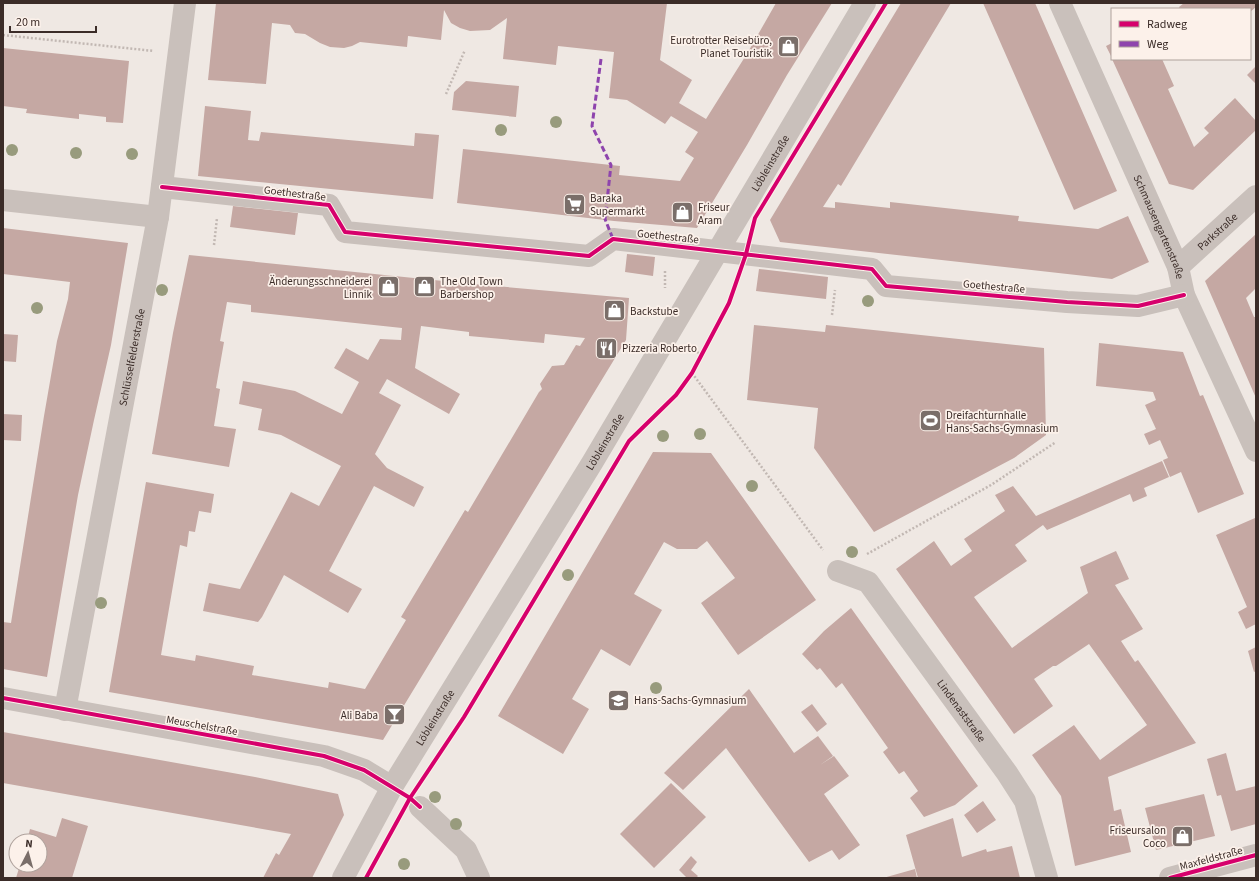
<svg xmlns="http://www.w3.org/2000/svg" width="1259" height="881" viewBox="0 0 1259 881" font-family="'Source Sans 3',sans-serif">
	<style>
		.building { fill: #c5a8a3 }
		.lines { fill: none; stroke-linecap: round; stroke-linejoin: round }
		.path { stroke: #c2b8b3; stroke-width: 2.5; stroke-dasharray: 2 2; stroke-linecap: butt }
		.minor { stroke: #c9c0bb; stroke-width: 22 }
		.quiet { stroke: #8e44ad; stroke-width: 3; stroke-dasharray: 6 3; stroke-linecap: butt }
		.cycleway-casing { stroke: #fcf1ea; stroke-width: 6 }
		.cycleway { stroke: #d6006c; stroke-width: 4 }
		.tree { fill: #989b7d }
		.labels { text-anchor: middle; stroke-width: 3.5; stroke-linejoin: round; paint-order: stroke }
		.poi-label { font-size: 11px; fill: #3b2c28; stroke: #fcf1ea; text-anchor: start }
		.street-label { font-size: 11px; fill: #3b2c28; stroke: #fcf1ea }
	</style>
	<rect width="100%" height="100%" fill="#efe8e3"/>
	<path class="building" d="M216,3H667L660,60L692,80L679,103L706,119L748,52L776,3H832L787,75L747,145L697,228L614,221L457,203L463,149L620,166L619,175L680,181L694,158L685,152L698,132L671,116L665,124L627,100L609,98L614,52L558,46L556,65L503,59L507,18L490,30L470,31L460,28L451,23L444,10L441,40L408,36L407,47L360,42L352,46L344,48L330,47L320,43L305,34L295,33L290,25L272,23L266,84L208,80Z
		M901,3H951L841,186L838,184L823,207L835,208V202L890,208V202L1019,216L1018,221L1098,229L1128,216L1149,262L1112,279L780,242L770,220Z
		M983,3H1035L1117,191L1074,210Z
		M1184,3H1256V7L1250,12V9H1180L1179,7Z
		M1112,43V58L1106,46Z
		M3,48L129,61L123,123L106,122V117L79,114V119L26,113L27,109L3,106Z
		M1112,59H1162L1174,86L1168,89L1194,147L1209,133L1204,128L1235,98L1256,121V130L1193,190L1169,184Z
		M1256,66V84L1247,75Z
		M466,81L519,86L516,117L452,110L454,92Z
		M205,106L251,111L248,140L259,141L261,132L414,146L415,133L439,135L433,199L198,176Z
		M233,206L298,213L295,235L230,227Z
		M3,228L128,243L111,345L94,420L78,495L47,677L3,669V622L11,623L44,416L57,341L68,299L70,282L3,274Z
		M1256,234V288L1246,298L1254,317H1256V398L1205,281Z
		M627,254L655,257L653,276L625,272Z
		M189,255L473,284L629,298L626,340L383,740L109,692L146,482L214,494L211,513L199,511L195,532L189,531L187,547L180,545L161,655L195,661L196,655L254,666L252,675L328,688L329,682L365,689L406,620L401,617L465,510L468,512L539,392L542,389L540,384L552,366L564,365L576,345L580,346L585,338L545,334L544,343L469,336V332L421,326L415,368L460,394L449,414L387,379L379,393L401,405L375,454L387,468L424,487L414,507L374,486L329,571L362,589L348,613L284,575L262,617L258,622L203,611L209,583L240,589L291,492L319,506L341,466L281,435L258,430L262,409L239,404L243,381L295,391L342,414L359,382L334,368L346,348L368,360L380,339L401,340L402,328L251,312V305L227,302L220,341L224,342L216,388L220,389L214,426L236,429L229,467L152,454L173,333Z
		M759,269L828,277L826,299L756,291Z
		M754,325L825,332L826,325L1044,348L1046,435L1014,458L874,532L814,448L818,408L747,400Z
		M3,334L18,335L16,362L3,361Z
		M1099,343L1183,352L1200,396L1203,395L1244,494L1198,513L1181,472L1170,477L1163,460L1168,458L1160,440L1149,445L1144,434L1156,429L1145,405L1156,400L1153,392L1096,386Z
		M3,414L22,415L21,441L3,440Z
		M653,452L711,453L816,600L738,655L701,603L735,578L707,541L697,549H677L664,542L634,594L662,610L630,666L601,649L572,699L589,709L563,754L498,716Z
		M1162,461L1169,477L1144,488L1147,496L1133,502L1130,494L1047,530L1043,525L1015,545L1027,561L974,597L1012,648L1088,593L1080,567L1116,551L1129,579L1115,585L1143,629L1121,641L1135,662L1138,660L1196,743L1108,777L1114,811L1121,809L1131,852L1075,866L1061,796L1032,755L1074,725L1100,760L1147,725L1089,644L1056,666H1053L1034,679L1053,706L1014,734L896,569L934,541L951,566L972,551L964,539L1005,511L995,495L1013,486L1036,516Z
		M1255,518L1256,624L1246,629L1238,612L1247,607L1216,535Z
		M851,608L978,786L955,805L924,817L910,798L918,791L904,771L899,774L883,752L888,748L842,683L836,688L820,668L817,670L802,654L824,631Z
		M1256,647V671L1254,672L1248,651Z
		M749,689L794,753L818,736L833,756L820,765L834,756L849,776L824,794L860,845L839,860L832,850L809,862L726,748L683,790L664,773Z
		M812,704L827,724L817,732L801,712Z
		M3,732L255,777L338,794L344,815L312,878H263L276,853L279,855L291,834L3,783Z
		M1226,753L1236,791L1256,786V824L1231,831L1221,795L1217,796L1207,759Z
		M671,783L706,817L654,868L620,834Z
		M1204,794L1215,836L1156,850L1145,808Z
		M983,801L996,820L977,833L964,815Z
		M62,818L88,826L72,878H16L20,865H40V841H27L30,829L56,837Z
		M953,818L962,857L986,849L987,852L1012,846L1020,878H918L906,835Z
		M691,856L697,862L691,870L698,876L696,878H687L679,870Z
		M915,869L917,878H883Z"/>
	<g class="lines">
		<path class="path" d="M3,35L154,51
			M446,94L465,50
			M214,245L217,218
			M665,271V288
			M832,315L835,290
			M697,352L702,355
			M692,373L823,550
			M867,554L991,485L1056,442"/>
		<g class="minor">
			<path id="s1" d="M1060,3L1178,267L1184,295L1256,451"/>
			<path d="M162,187L329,205L345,232L589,256L613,239L872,269L886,286L1067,302L1138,306L1184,295"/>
			<path d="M3,200L158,217"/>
			<path id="s2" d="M1178,267L1256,196"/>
			<path id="s3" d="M838,571L868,582L1007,773L1025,801L1047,878"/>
			<path d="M3,698L324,756L364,770L392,787"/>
			<path id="s4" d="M65,710L158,217L185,3"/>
			<path d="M420,807L466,850L479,878"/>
			<path id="s5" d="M343,878L392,787L592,463L865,3"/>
			<path d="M1170,878L1256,855"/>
		</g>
		<path class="quiet" d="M601,59L592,126L611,165L605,219L613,239"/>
		<defs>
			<path id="cycleway" d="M162,187L329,205L345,232L589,256L613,239L872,269L886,286L1067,302L1138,306L1184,295
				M3,698L324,756L364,770L410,798L420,807
				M366,878L410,798L464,717L629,441L676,395L692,373L729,303L746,254L755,218L886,3
				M1170,878L1256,855"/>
		</defs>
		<use href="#cycleway" class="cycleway-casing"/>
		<use href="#cycleway" class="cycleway"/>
	</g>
	<g class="tree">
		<circle cx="556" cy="122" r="6"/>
		<circle cx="501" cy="130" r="6"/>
		<circle cx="12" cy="150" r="6"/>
		<circle cx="76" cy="153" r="6"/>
		<circle cx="132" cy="154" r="6"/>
		<circle cx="162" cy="290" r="6"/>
		<circle cx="868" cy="301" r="6"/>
		<circle cx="37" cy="308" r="6"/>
		<circle cx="700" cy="434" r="6"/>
		<circle cx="663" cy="436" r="6"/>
		<circle cx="752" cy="486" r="6"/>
		<circle cx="852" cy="552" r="6"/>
		<circle cx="568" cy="575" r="6"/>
		<circle cx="101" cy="603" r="6"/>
		<circle cx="656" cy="688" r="6"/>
		<circle cx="435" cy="797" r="6"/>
		<circle cx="456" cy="824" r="6"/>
		<circle cx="404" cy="864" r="6"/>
	</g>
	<defs>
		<symbol id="shop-square" viewBox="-11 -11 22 22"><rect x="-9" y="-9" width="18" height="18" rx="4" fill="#7a6e69" stroke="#fcf1ea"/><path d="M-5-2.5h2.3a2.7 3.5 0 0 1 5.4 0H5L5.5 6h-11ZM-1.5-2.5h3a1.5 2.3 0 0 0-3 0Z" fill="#fff"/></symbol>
		<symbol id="supermarket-square" viewBox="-11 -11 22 22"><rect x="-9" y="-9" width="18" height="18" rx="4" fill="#7a6e69" stroke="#fcf1ea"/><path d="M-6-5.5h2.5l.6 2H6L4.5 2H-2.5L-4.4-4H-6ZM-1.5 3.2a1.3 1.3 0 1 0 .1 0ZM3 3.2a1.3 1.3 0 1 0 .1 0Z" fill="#fff"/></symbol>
		<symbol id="restaurant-square" viewBox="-11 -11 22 22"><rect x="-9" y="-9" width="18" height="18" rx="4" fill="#7a6e69" stroke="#fcf1ea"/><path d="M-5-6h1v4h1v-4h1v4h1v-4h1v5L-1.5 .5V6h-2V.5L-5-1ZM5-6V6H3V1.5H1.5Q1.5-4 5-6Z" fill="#fff"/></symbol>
		<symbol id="stadium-square" viewBox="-11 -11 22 22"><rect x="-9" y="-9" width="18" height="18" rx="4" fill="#7a6e69" stroke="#fcf1ea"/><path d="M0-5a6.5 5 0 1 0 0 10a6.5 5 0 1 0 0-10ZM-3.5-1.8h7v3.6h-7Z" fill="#fff"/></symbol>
		<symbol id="school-square" viewBox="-11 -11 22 22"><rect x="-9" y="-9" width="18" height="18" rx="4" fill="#7a6e69" stroke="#fcf1ea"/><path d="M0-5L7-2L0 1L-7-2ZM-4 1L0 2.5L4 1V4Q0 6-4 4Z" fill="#fff"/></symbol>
		<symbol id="bar-square" viewBox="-11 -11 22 22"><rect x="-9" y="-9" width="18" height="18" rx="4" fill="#7a6e69" stroke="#fcf1ea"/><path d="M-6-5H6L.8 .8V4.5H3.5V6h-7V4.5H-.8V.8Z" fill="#fff"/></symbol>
	</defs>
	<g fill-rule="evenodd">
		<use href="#shop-square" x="776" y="34" width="25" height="25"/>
		<use href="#supermarket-square" x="562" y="192" width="25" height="25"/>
		<use href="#shop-square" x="670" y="200" width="25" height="25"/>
		<use href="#shop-square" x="376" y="274" width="25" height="25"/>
		<use href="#shop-square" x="412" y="274" width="25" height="25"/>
		<use href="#shop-square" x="602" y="298" width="25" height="25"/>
		<use href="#restaurant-square" x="594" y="336" width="25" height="25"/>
		<use href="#stadium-square" x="918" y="408" width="25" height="25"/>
		<use href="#school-square" x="606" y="688" width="25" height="25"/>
		<use href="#bar-square" x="382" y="702" width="25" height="25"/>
		<use href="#shop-square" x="1170" y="824" width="25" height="25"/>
	</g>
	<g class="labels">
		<g class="poi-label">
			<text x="772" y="44" text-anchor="end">Eurotrotter Reisebüro,<tspan x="772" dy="13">Planet Touristik</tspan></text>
			<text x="590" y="202">Baraka<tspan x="590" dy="13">Supermarkt</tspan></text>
			<text x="698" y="211">Friseur<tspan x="698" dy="13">Aram</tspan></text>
			<text x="372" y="285" text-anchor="end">Änderungsschneiderei<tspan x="372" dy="13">Linnik</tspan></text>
			<text x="440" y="285">The Old Town<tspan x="440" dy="13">Barbershop</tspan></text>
			<text x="630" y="315">Backstube</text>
			<text x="622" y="352">Pizzeria Roberto</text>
			<text x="946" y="419">Dreifachturnhalle<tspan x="946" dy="13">Hans-Sachs-Gymnasium</tspan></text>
			<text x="634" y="704">Hans-Sachs-Gymnasium</text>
			<text x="378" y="719" text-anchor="end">Ali Baba</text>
			<text x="1166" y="834" text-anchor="end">Friseursalon<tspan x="1166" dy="13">Coco</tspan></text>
		</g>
		<g class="street-label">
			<text dy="4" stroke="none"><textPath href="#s5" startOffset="833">Löbleinstraße</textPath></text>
			<text transform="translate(295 193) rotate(7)" y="4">Goethestraße</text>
			<text dy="4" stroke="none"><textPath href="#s1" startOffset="245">Schmausengartenstraße</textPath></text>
			<text dy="4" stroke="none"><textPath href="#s2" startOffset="53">Parkstraße</textPath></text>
			<text transform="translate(668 236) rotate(6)" y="4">Goethestraße</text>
			<text transform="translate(994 286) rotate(5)" y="4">Goethestraße</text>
			<text dy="4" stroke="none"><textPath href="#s4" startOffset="359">Schlüsselfelderstraße</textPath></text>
			<text dy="4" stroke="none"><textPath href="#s5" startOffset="509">Löbleinstraße</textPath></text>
			<text dy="4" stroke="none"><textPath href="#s3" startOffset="191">Lindenaststraße</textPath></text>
			<text dy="4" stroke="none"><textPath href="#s5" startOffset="185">Löbleinstraße</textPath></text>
			<text transform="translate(202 725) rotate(10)" y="4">Meuschelstraße</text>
			<text transform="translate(1211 858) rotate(-15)" y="4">Maxfeldstraße</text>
		</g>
	</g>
	<rect width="1259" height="881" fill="none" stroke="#3b2c28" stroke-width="8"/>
	<rect x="1111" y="8" width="140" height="52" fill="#fcf1ea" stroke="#afa29c"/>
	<rect x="1119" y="21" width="20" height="6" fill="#d6006c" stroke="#afa29c"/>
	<text x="1147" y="28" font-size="12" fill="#3b2c28">Radweg</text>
	<rect x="1119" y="41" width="20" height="6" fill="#8e44ad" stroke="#afa29c"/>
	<text x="1147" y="48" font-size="12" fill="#3b2c28">Weg</text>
	<g transform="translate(28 853) rotate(6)"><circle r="19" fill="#fcf1ea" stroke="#afa29c"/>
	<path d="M0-3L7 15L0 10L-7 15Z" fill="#7a6e69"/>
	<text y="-6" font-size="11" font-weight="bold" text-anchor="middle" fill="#3b2c28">N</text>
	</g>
	<path d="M10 26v6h86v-6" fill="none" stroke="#3b2c28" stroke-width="2"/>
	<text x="16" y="26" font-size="12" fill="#3b2c28" stroke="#fcf1ea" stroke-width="3" paint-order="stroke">20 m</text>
</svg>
